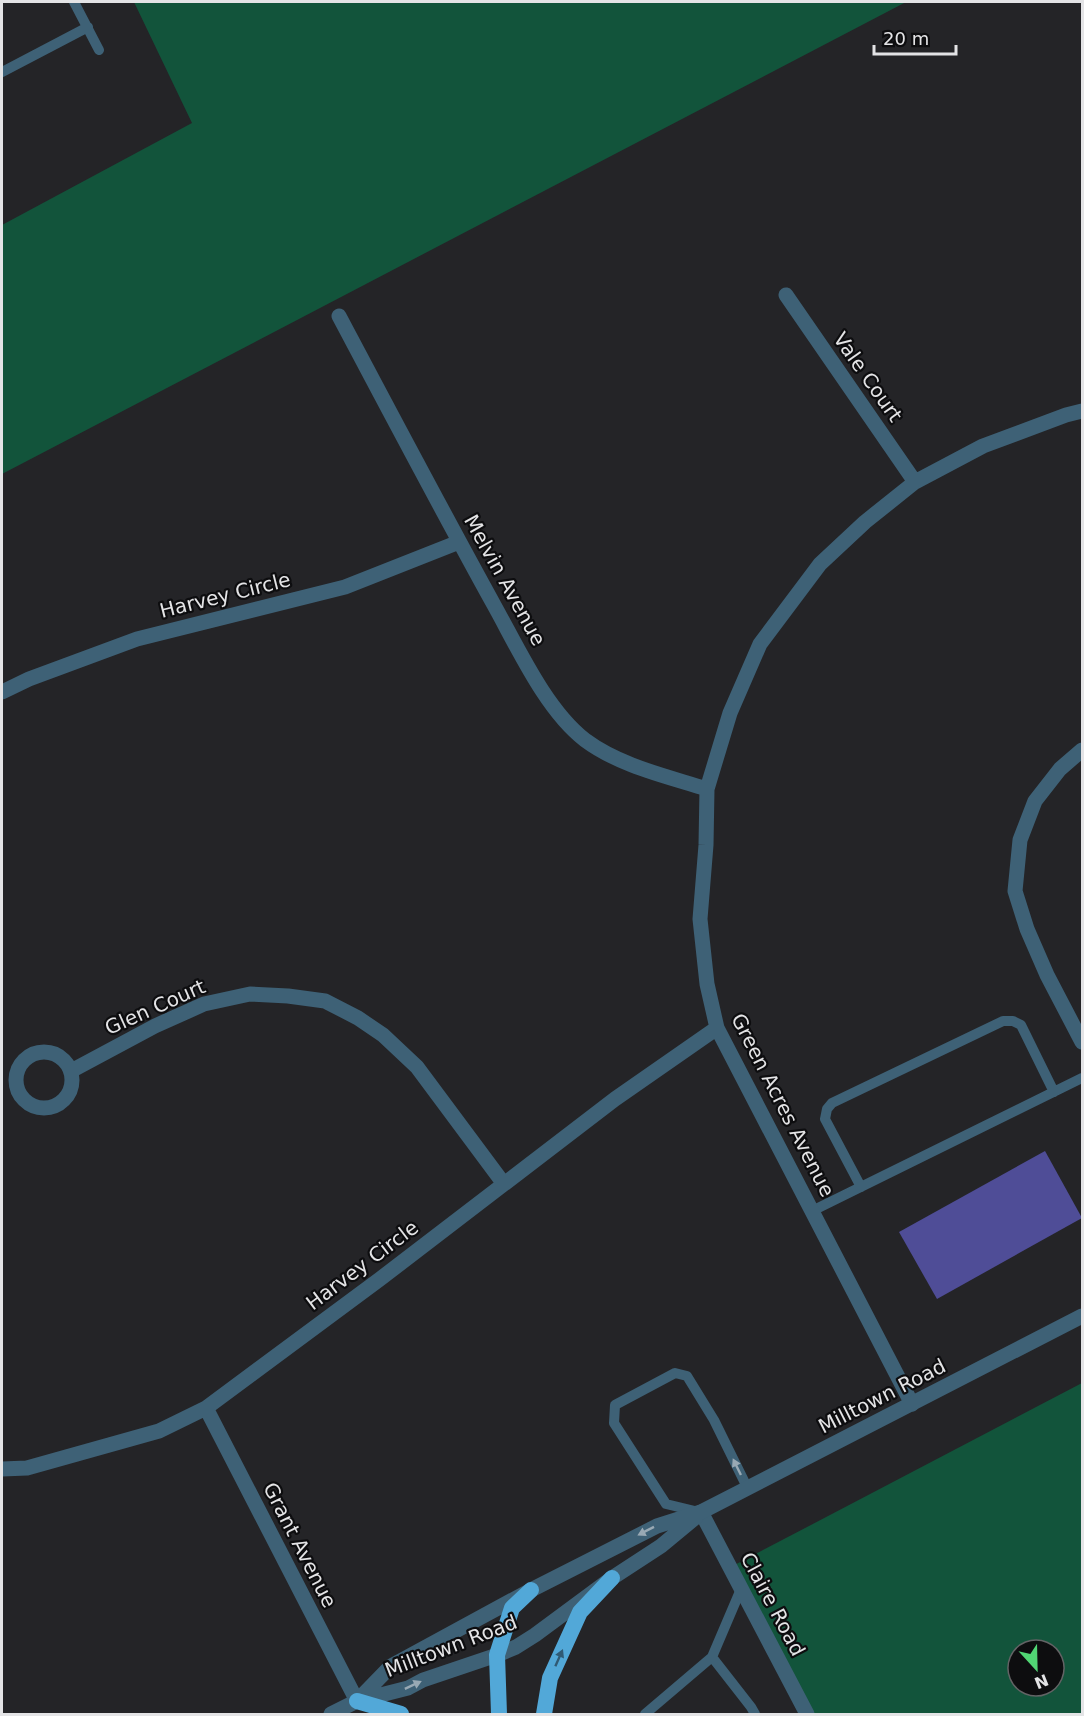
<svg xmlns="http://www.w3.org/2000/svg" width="1084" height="1716" viewBox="0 0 1084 1716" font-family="'DejaVu Sans',sans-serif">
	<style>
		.green { fill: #12543b; fill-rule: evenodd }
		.building { fill: #4f4d97 }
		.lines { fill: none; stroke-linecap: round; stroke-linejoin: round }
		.service { stroke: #3e6176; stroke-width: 10 }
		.minor { stroke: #3e6176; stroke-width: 15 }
		.tertiary { stroke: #3e6176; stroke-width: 15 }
		.trunk { stroke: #52a8d8; stroke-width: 16 }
		.oneway { fill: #99a9b4 }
		.oneway2 { fill: #305a74 }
		.labels { text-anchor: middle; stroke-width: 4.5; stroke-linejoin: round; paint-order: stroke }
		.street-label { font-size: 20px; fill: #e4e4e6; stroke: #0d0d0f }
	</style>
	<rect width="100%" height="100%" fill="#242427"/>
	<path class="green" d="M134,2H906L2,474V225L192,123Z
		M1082,1383V1714H809L725,1570ZM1018,1650H1054V1686H1018Z"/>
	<path class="building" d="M1045,1151L1082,1218L937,1299L899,1232Z"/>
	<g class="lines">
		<path class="service" d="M74,2L99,50
			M2,72L88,27
			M861,1187L825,1119L827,1109L832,1103L1003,1021H1013L1021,1025L1054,1092
			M812,1211L1082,1078
			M699,1512L666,1504L614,1423L615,1405L675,1373L687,1376L714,1420L748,1489
			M712,1657L751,1707L755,1714
			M645,1714L712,1657L741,1589"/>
		<path class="minor" d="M786,295L915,482
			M339,316C390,412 441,509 494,605C518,648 546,710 585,740C620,766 666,776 707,789
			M2,692L29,679L137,639L345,587L459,542
			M1082,750L1060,769L1035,801L1020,840L1015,891L1027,929L1047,975L1082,1042
			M16 1080a28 28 0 1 1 56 0a28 28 0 1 1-56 0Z
			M71,1071L155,1026L204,1004L250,994L288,996L325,1001L358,1018L383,1035L417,1067L504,1184
			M912,1404L717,1028L707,984L700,919L706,845L707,789L730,713L760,644L820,564L865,522L915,482L983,446L1066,415L1082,411
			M206,1408L357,1701
			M2,1469L27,1468L159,1431L206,1408L380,1279L615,1099L717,1028
			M701,1512L807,1714"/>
		<path class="tertiary" d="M357,1701L391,1666L531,1590L657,1526L701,1512L1082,1316
			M331,1714L357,1701L408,1688L423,1680L497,1655L516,1647L535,1635L612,1578L661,1546L696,1517"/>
		<path class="trunk" d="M357,1701L401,1714
			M499,1714L497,1655L512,1608L531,1590
			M544,1714L550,1678L580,1612L612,1578"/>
	</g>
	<defs><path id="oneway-solid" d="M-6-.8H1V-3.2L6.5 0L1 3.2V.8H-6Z" transform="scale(1.5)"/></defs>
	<g class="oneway">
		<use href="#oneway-solid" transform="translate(737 1467) rotate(-116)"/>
		<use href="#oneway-solid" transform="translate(646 1531) rotate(153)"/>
		<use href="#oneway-solid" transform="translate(413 1685) rotate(-25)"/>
	</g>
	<use class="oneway2" href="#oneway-solid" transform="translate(559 1658) rotate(-66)"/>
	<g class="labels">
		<g class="street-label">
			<text transform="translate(868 377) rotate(55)" y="7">Vale Court</text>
			<text transform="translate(505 580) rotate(61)" y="7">Melvin Avenue</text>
			<text transform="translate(225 595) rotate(-14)" y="7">Harvey Circle</text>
			<text transform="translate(155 1007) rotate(-24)" y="7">Glen Court</text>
			<text transform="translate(783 1105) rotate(63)" y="7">Green Acres Avenue</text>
			<text transform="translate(362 1265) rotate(-37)" y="7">Harvey Circle</text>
			<text transform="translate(882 1396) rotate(-27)" y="7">Milltown Road</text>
			<text transform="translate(300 1545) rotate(63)" y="7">Grant Avenue</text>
			<text transform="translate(773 1604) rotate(62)" y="7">Claire Road</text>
			<text transform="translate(451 1646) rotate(-21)" y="7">Milltown Road</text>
		</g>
	</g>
	<rect width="1084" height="1716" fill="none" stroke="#e4e4e6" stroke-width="6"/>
	<g transform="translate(1036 1668) rotate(158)"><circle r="28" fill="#0d0d0f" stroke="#636365" stroke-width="1.5"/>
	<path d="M0-4.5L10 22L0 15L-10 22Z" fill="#51d674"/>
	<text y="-9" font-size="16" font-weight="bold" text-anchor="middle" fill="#e4e4e6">N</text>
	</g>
	<path d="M874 45v9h82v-9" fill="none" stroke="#e4e4e6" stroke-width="3"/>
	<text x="883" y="45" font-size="18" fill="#e4e4e6" stroke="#0d0d0f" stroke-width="4.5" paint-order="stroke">20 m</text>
</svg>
